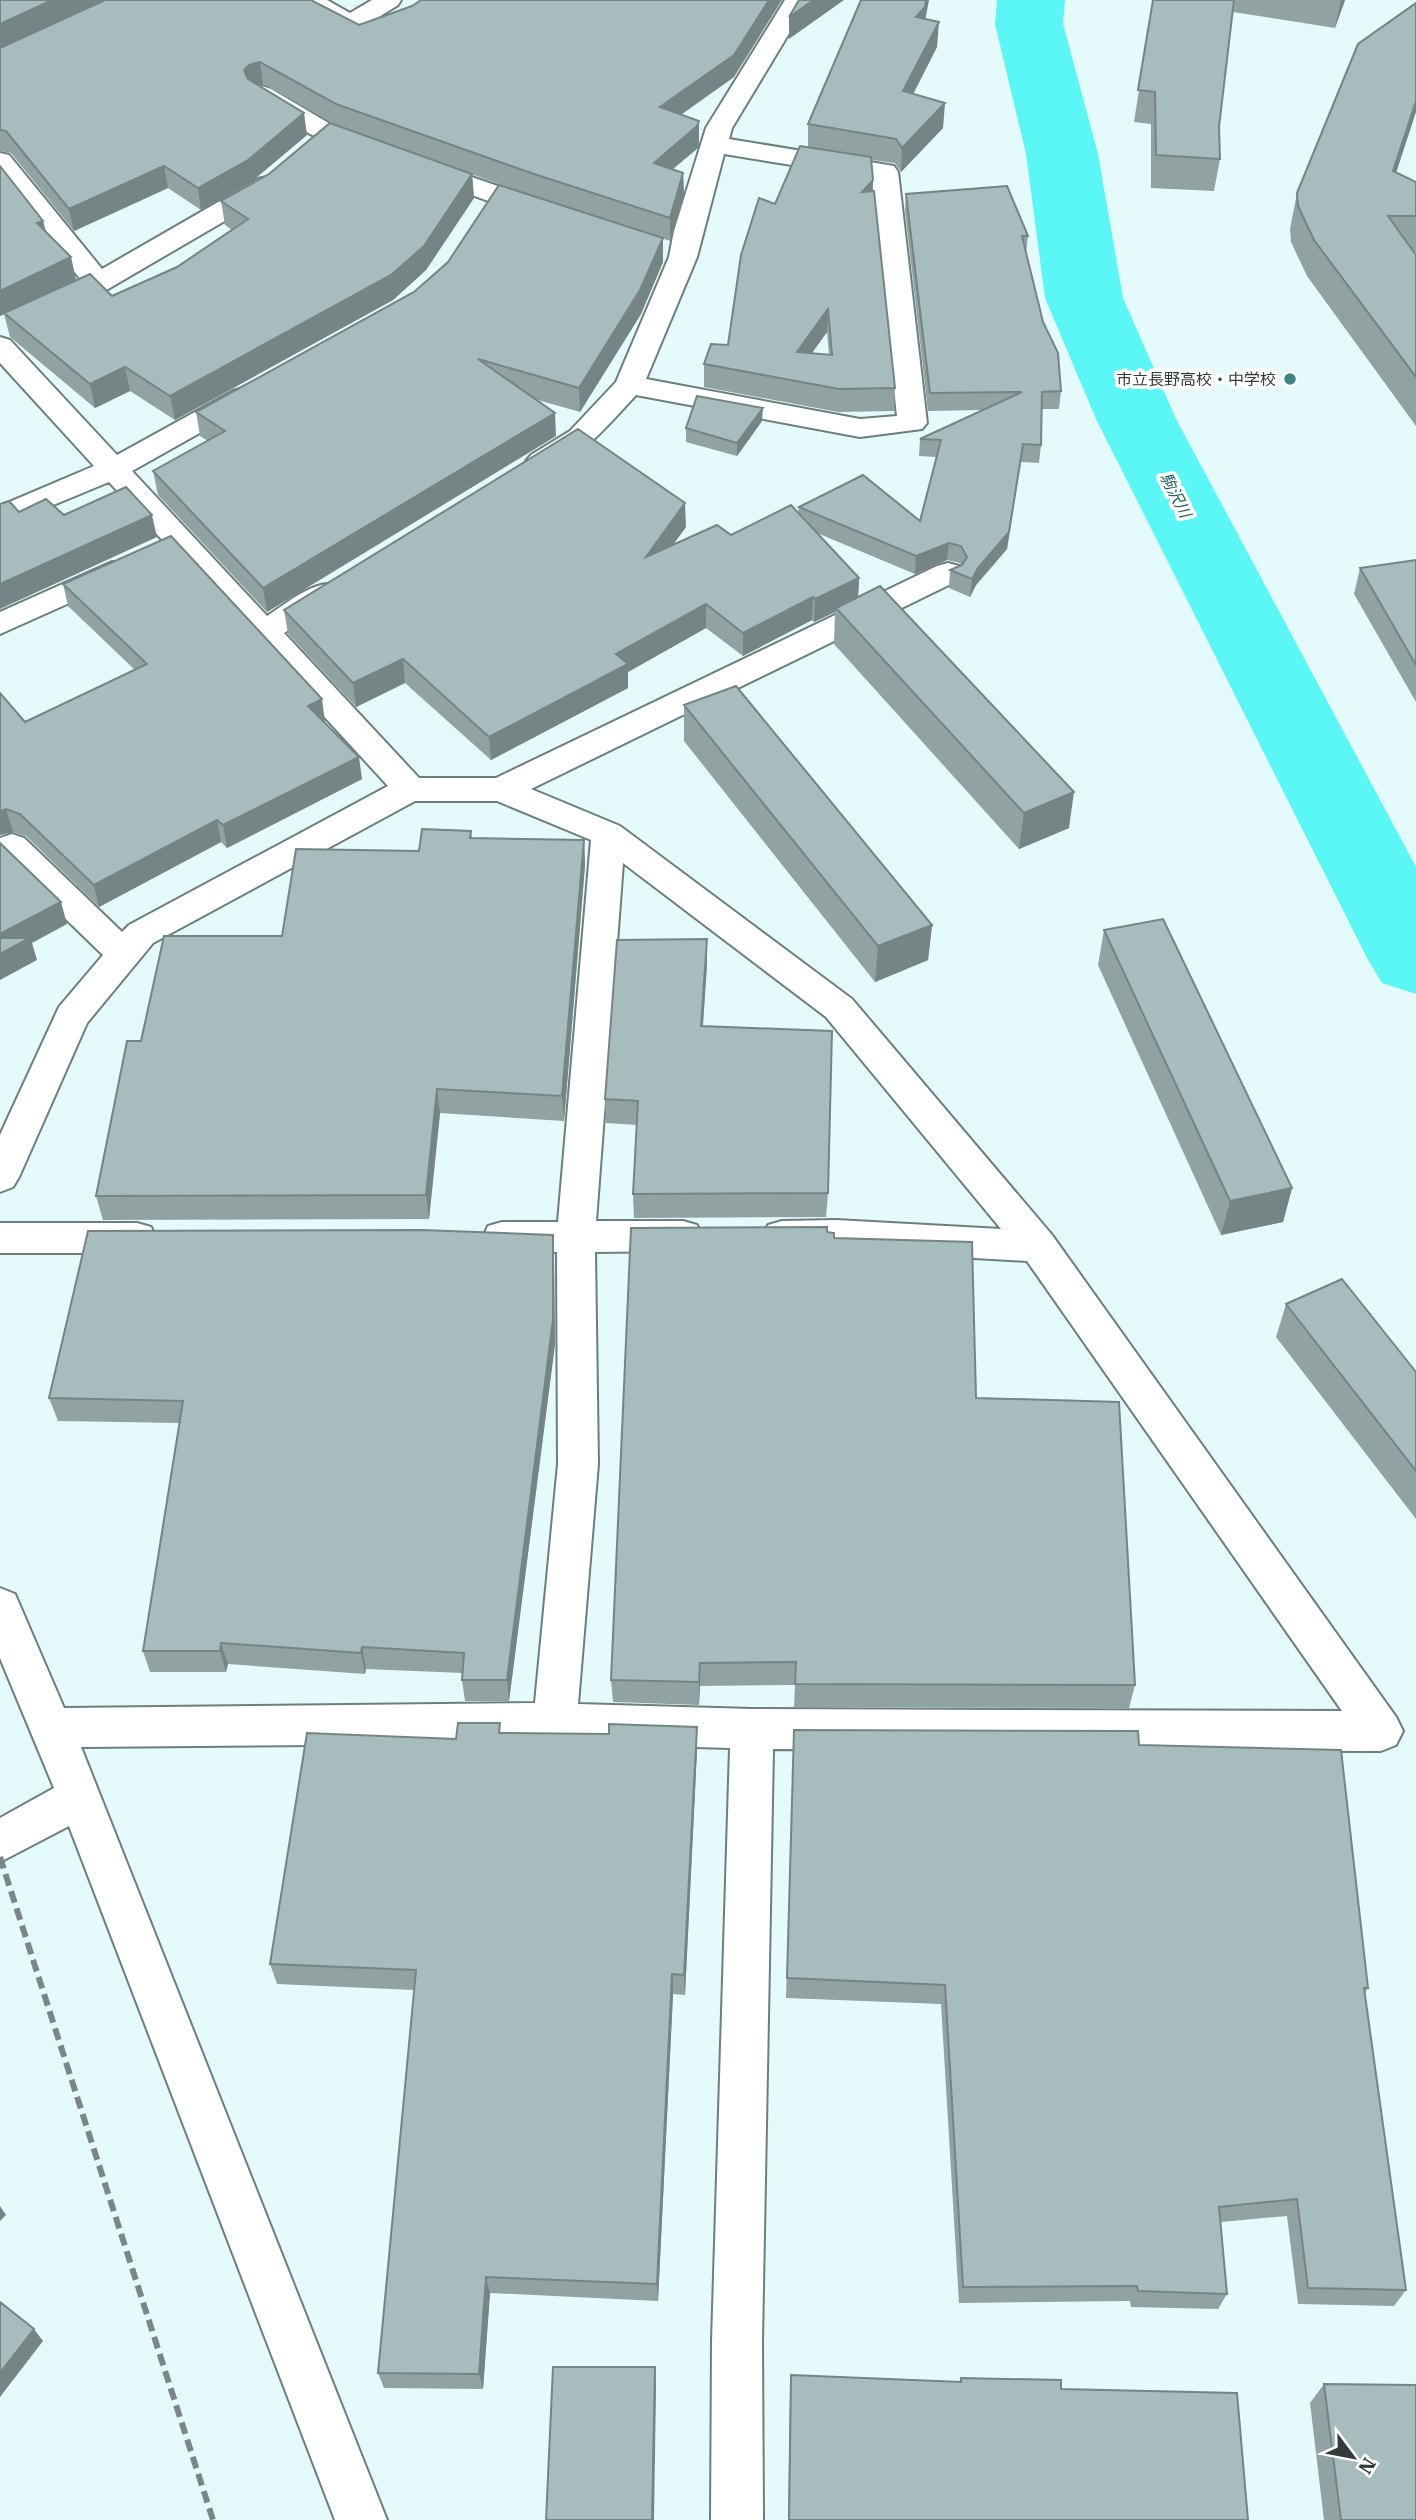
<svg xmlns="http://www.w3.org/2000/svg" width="1416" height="2520" viewBox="0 0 1416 2520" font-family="'IBM Plex Serif','Noto Sans JP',serif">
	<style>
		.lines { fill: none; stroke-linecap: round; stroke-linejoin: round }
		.river { fill: #5bf7f7; fill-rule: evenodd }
		.street-casing { stroke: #6b7f7e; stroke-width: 4 }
		.street { fill: #fff; fill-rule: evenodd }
		.rail { stroke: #798787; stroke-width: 6; stroke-dasharray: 12 6; stroke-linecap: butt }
		.wall { fill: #90a2a2; fill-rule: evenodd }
		.shaded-wall { fill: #758484 }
		.building { fill: #a7bcbc; stroke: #758484; stroke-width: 2; fill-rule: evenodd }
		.poi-dot { fill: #3d8585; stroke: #fff; stroke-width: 2.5 }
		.labels { text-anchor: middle; stroke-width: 7; stroke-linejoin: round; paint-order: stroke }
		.far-poi-label { font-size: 16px; fill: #333c3b; stroke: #fff; text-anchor: end }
		.far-water-label { font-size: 16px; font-style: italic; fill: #216161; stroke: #fff }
	</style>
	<rect width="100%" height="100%" fill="#e5fbfb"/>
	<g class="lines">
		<path class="river" d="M997,0H1065L1063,24L1098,154L1123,298L1176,419L1416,867V994L1382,983L1367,958L1096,419L1045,298L1026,154L995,24Z"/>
		<defs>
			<path id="street" d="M298,0H327L350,13L372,0H401L398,5C345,38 354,37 301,5Z
				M785,0H809L732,128L729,139L894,166L898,172L927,423L922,429L860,437L636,395C613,419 568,477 531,467L526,461L531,455L570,431L616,382L669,257L674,231L706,128ZM724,154L872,178L897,416L860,419L646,379L697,257Z
				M262,86L271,89L337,128L377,143L381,149L377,155C346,162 281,116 253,99L249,94L253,89Z
				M0,153L9,155L102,269L258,179L267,177L276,179L280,185L276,191L108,289L51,314L41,312L37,306L41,300L81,280L0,178Z
				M425,161L553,205L556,211L553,217L543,219L533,217L416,175L412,169L416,163Z
				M0,337L10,340L117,455L233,391L243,388L253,391L257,397L253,403L132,471L267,616C288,603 315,578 340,585L345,592L340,599L284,633L419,778H496L937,566L948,563L959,566L963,573L959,580L531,789L620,826L852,999L1052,1235L1396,1717L1403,1731L1396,1745L1381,1751L773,1749L762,2341L763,2520H711L712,2341L730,1748L555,1743L81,1747L387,2520H335L69,1826L0,1862V1818L54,1788L0,1658V1588L15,1594L64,1708L535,1703L558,1464L557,1252H502L488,1248L483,1237L488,1226L502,1222H558L591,840L497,801H415L153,943L87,1023L19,1177L13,1187L0,1192V1135L59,1007L103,955L7,862L0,864V838L12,834L24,838L122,932L129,925L388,786L109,482L0,527V506L94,466L0,363ZM623,863L826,1017L1001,1229L836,1220L782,1221L768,1225L763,1236L768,1247L782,1251L836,1250L1027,1261L1342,1711L752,1709L578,1704L598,1464L595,1252L683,1251L697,1247L702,1236L697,1225L683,1221H596Z
				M112,562L123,565L127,572L123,579L0,634V612Z
				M0,1223H137L151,1227L156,1238L151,1249L137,1253H0Z"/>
		</defs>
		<use href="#street" class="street-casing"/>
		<use href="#street" class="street"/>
		<path class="rail" d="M0,1857L213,2520"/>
	</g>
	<path class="wall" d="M0,0L359,25L734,77L681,115L699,143L698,148L672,169L683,173L684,195L670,241L592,215L663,238V262L641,314L580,412L534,399L556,436L267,612L158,495L153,471L208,441L200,436L196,412L414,292L524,193L338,126L263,84L258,85L307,135L251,182L201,210L168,188L74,231L11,153L0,151Z
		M1153,0H1345L1335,28L1233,12L1219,127L1220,159L1214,191L1151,188V124L1134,122Z
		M926,19L937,47L913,94L943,128L901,172L895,163L871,160L873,180V191L895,388L894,411L838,412L704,387V364L728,345L775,204L808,147V124ZM827,332L829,355L812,353Z
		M0,167L43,221L46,231L76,279L112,296L177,267L232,230L225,225L221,201L472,174L474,198L426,270L393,300L175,420L130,391L95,408L10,337L4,314L0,316Z
		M1396,173L1416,182V252H1414L1416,255V426L1307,276L1291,242L1290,229L1297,193Z
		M906,194L1028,236L1026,253L1061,391L1059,409H1042L1041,445L1039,463L1021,462L1007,549L976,585L970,597L949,588L950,570L961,565L960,563L947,560L915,574L817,533L859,578L858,597L1069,828L1019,849L834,644L835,612L814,622L812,620L743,656L706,628L628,672V688L491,760L405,683L356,707L288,634L284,610L686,527L672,545L731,535L798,513L799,507L920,521L936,457L919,456L920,439L982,410L928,411L905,211Z
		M762,421L737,456L686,442V428Z
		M1416,560V702L1354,594L1360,568Z
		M63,584L325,722H324L362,779L227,848L221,842L99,907L26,836L13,832L0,835L25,722L135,670L68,606Z
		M684,705L932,925L928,960L875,982L684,741Z
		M471,831L472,838L584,840L585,865L564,1121L440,1113L429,1219L103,1220L96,1196L141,1041L282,936L419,851Z
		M1104,930L1292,1188L1283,1222L1221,1235L1098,965Z
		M707,939V964L703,1026L828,1193L826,1217L634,1218L633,1194L637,1125L606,1123L605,1099Z
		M827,1232L834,1238L976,1398L1135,1685L1129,1708L794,1707L795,1685L700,1686L699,1705L613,1702L611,1680Z
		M553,1235L554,1258L555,1344L509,1701H465L462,1680L463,1673L366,1669L365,1674L228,1664L226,1672H150L143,1651L179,1423L58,1421L49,1398Z
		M1286,1304L1416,1372V1519L1276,1337Z
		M697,1727V1750L685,1995L673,1994L658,2301L490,2293L483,2389L384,2388L378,2373L414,1990L277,1984L270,1964L456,1739L502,1733L609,1734Z
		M794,1730L1139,1745L1368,1988L1365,1993L1406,2290L1394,2306L1298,2304L1287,2216L1221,2222L1227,2294L1218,2309L1131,2307L1130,2301L959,2303L941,2004L786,1998Z
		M791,2375L960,2382L961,2378L1061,2389L1248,2520H788L790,2392Z
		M1324,2384L1416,2520H1324L1310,2403Z"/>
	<path class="shaded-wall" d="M52,0H104L0,48V24Z
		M769,0H782L734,77L660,129V107Z
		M814,0H844L789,39V17Z
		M926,0H929L923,32L916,17Z
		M1341,0H1345L1335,28Z
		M939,22L937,47L902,116L903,91Z
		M260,62L263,84L252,87L244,70L249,65Z
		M1416,101V112L1385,207L1393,171Z
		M945,103L943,128L901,172L902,148Z
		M304,113L307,135L251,182L201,210L198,188Z
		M699,121V143L698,148L654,185V163Z
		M164,166L168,188L74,231L69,209Z
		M683,173L684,195L670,241V218Z
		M472,174L474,198L426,270L393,300L175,420L170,396Z
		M873,180L872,203L862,192Z
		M43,221L48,243L37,223Z
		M663,238V262L641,314L580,412L579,388Z
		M71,257L76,279L0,316V291Z
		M828,309L827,332L796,375L797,352Z
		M125,367L130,391L95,408L90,384Z
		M763,408L762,421L737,456V443Z
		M555,413L556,436L267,612L263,588Z
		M1023,444L1007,549L976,585L970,597L972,579Z
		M685,503L686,527L647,581L646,557Z
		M152,515L157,537L0,609V584Z
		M949,543L947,560L915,574L916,556Z
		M859,578L858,601L836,608L835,612L814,622L815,599Z
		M813,597L812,620L743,656V633Z
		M706,604V628L628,672V688L491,760L489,737L616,654Z
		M403,659L405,683L356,707L353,683Z
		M322,699L325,722L312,728L308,706Z
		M359,757L362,779L227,848L223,825Z
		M1074,792L1069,828L1019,849L1024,813Z
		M6,809L13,832L0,835V811Z
		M217,820L221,842L99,907L94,885Z
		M584,840L585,865L564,1121L562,1096Z
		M61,902L67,924L32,943L37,960L0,980V934Z
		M932,925L928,960L875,982L878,946Z
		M707,939V964L701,1051V1026Z
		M437,1089L440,1113L429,1219L426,1195Z
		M1292,1188L1283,1222L1221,1235L1230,1201Z
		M553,1235L554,1258L555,1344L509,1701L507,1680Z
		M221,1643L228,1664L226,1672L220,1651Z
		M362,1647L366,1669L365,1674L361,1653Z
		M700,1663V1686L699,1705V1682Z
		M697,1727V1750L685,1995L684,1975Z
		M672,1974L673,1994L658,2301L657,2284Z
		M0,2206L6,2215L0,2221Z
		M486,2277L490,2293L483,2389L479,2374Z
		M34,2329L43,2341L0,2397V2373Z
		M655,2367L656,2386L654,2520H652Z"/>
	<path class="building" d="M0,0H52L0,24Z
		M105,0H311L359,25L412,6L421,0H769L734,55L660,107L699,121L697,126L654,163L683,173L670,218L531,173L336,104L260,62L249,65L244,70L248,79L304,113L248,160L198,188L164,166L69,209L6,131L0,130V48Z
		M799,0H814L789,17Z
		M861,0H926L925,7L916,17L939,22L903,91L945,103L902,148L896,139L808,124Z
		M1153,0H1234L1219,127L1220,159L1156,155L1155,92L1138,90Z
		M1416,3V101L1393,171L1416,182V216H1388L1416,255V377L1314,240L1298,206L1297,193L1358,44Z
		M330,123L472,174L424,246L391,275L170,396L125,367L90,384L4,313L90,274L112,296L177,267L248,219L221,201L269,174Z
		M800,146L871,157L873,180L862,192L874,191L895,388L839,389L704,364L711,344L728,345L741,255L759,198L775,204ZM828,309L832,355L797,352Z
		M0,166L43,221L37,223L71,257L0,291Z
		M499,185L663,238L640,290L579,388L478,359L555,413L263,588L153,471L225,431L196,412L414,292L448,262Z
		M1007,186L1028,236H1022L1043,322L1058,353L1061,391L1042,392L1041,445L1023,444L1009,532L978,568L972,579L950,570L962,565L967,557L961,546L949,543L916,556L799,507L863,475L920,521L941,440L920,439L1022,392L930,393L906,194Z
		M697,396L763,408L737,443L686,428Z
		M578,429L685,503L646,557L717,525L731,535L791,505L859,578L815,599L813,597L743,633L706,604L616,654L628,664L489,737L403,659L353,683L284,610Z
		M126,487L152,515L0,584V504L9,501L19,512L46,499L64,515Z
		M171,536L322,699L308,706L359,757L223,825L217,820L94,885L20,814L6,809L0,811V693L25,722L147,664L63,584Z
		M1416,560V665L1360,568Z
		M880,586L1074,792L1024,813L836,608Z
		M736,686L932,925L878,946L684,705Z
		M422,829L471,831L470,838L584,840L562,1096L437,1089L426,1195L96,1196L127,1041H141L164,936H282L296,849L419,851Z
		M0,843L61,902L0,934Z
		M1163,919L1292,1188L1230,1201L1104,930Z
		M0,938H30L0,954Z
		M707,939L701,1026L832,1031L828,1193L633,1194L638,1101L605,1099L617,940Z
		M827,1227V1232L834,1233V1238L972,1242L976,1398L1119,1402L1135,1685L795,1684L796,1662L700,1663L699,1682L611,1680L631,1228Z
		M422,1230L553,1235V1320L507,1680H462L464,1653L362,1647L361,1653L221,1643L220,1651H143L183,1401L49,1398L88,1231Z
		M1342,1279L1416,1372V1471L1286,1304Z
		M458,1723H500L499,1733L609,1734V1724L697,1727L684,1975L672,1974L657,2284L486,2277L479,2374L378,2373L416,1970L270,1964L307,1733L456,1739Z
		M794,1730L1138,1731L1139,1745L1341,1750L1368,1988H1364L1406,2290L1308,2288L1297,2199L1219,2207L1227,2294L1138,2291L1137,2286L963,2287L945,1985L787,1978Z
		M0,2302L34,2329L0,2373Z
		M553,2367H655L652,2520H546Z
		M791,2375L961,2382V2378L1061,2380V2389L1237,2393L1248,2520H789Z
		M1324,2384L1416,2385V2520H1341Z"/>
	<circle class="poi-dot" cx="1290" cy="379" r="7"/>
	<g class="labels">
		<g class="far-poi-label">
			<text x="1276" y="385">市立長野高校・中学校</text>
		</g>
		<g class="far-water-label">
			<text transform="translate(1176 495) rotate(63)" y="6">駒沢川</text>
		</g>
	</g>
	<g transform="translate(1353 2457) rotate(122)" stroke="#ffffff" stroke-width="5" paint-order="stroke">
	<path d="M0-5L12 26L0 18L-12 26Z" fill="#333c3b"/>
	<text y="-10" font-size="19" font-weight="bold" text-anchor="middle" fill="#333c3b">N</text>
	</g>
</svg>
